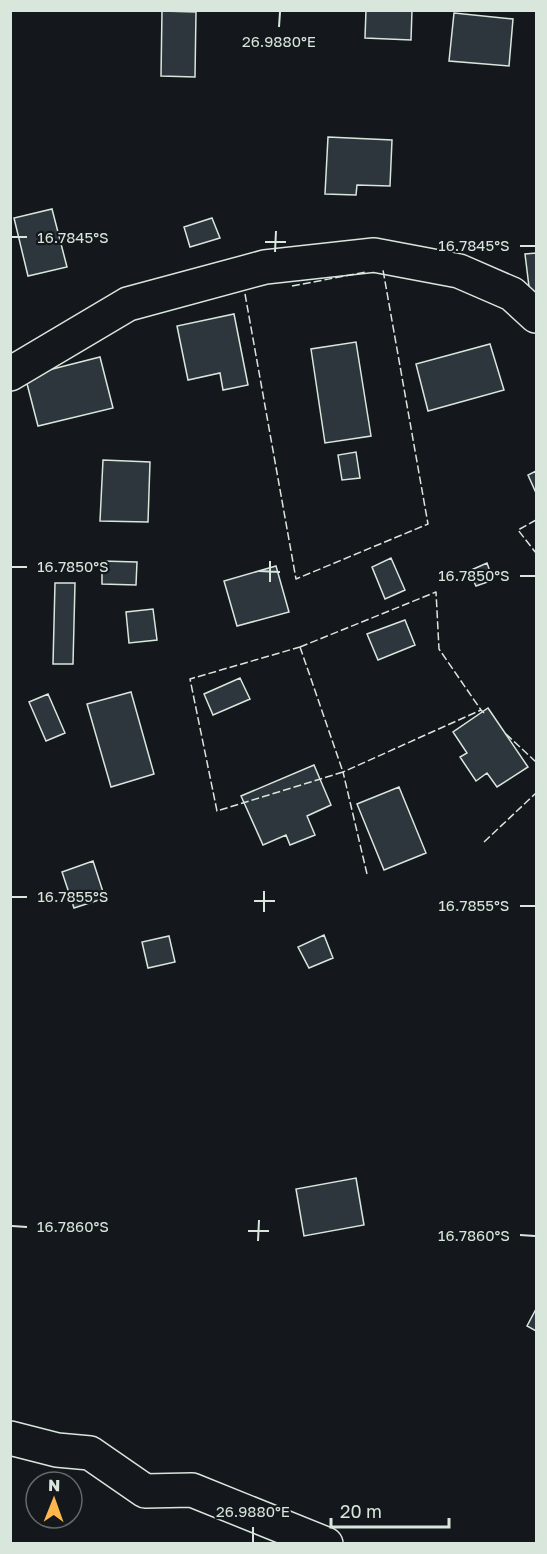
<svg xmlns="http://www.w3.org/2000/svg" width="547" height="1554" viewBox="0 0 547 1554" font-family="'Golos Text',sans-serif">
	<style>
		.building { fill: #2c363c; stroke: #d8e6dc; stroke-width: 1.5 }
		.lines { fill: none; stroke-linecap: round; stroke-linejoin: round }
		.street-casing { stroke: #d8e6dc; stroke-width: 36 }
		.street { stroke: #14181c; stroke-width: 33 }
		.fence { stroke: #d8e6dc; stroke-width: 1.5; stroke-dasharray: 8 3; stroke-linecap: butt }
		.ticks { fill: none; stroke: #d8e6dc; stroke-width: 2 }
		.ticks-label { font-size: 15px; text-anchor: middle; fill: #d8e6dc; stroke: #14181c; stroke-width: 4.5; stroke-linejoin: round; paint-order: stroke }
	</style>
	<rect width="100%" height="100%" fill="#14181c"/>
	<path class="building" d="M366,10H412L411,40L365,38Z
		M162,11L196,12L195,77L161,76Z
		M454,13L513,19L509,66L449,61Z
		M328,137L392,140L390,186L357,185L356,195L325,194Z
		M52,209L67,267L28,276L14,218Z
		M212,218L220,238L190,247L184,227Z
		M536,253V302L531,303L525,254Z
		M234,314L248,385L223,390L220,373L188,380L177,326Z
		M356,342L371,436L325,443L311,349Z
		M490,344L504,390L428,411L416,364Z
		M100,357L113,408L38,426L25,376Z
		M356,452L360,478L342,480L338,455Z
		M103,460L150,462L148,522L100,521Z
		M536,471V493L528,475Z
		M391,558L405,590L385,599L372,567Z
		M102,561L137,562L136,585L102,584Z
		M487,563L493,580L476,586L469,571Z
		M276,566L289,612L237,626L224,581Z
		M55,583H75L73,664H53Z
		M153,609L157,640L129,643L126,612Z
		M405,620L415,645L378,660L367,634Z
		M240,678L250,699L213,715L204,694Z
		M131,692L154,774L111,787L87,704Z
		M48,694L65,733L46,741L29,702Z
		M488,708L528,767L497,787L487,773L476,781L460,757L467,753L453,732Z
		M314,765L331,805L307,816L315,835L290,845L286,835L263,845L241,796Z
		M399,787L426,853L384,870L357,804Z
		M93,861L105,898L74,908L62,872Z
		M324,935L333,958L309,968L298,947Z
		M169,936L175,962L148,968L142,942Z
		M356,1178L364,1225L304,1236L296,1189Z
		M536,1309V1331L527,1326Z"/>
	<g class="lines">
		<defs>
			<path id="street" d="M10,374L128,304L265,267L374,255L459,271L512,294L536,316
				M10,1438L57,1450L90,1453L145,1491L192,1490L326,1544"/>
		</defs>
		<use href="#street" class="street-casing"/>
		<use href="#street" class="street"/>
		<path class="fence" d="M292,286L366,272
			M245,294L296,579L428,524L383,270
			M536,520L518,530L536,553
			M300,647L343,772L217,811L190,679Z
			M300,647L436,592L439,649L481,710
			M506,734L536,762
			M484,842L536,793
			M367,874L343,772L481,710L484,713"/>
	</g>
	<path class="ticks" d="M279,27L280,12M12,237H27M265,242H286M520,246H535M275,252L276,231M12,567H27M259,571L280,572M520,576H535M270,582V561M12,897H27M254,901H275M520,906H535M264,912V891M12,1226L27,1227M248,1231H269M520,1235L535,1236M258,1241L259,1220M253,1542V1527"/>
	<g class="ticks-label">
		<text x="279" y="47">26.9880°E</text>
		<text x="73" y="243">16.7845°S</text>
		<text x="474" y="251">16.7845°S</text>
		<text x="73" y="572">16.7850°S</text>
		<text x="474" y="581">16.7850°S</text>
		<text x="73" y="902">16.7855°S</text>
		<text x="474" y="911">16.7855°S</text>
		<text x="73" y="1232">16.7860°S</text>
		<text x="474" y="1241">16.7860°S</text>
		<text x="253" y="1517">26.9880°E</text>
	</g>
	<rect width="547" height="1554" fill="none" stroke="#d8e6dc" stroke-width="24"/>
	<g transform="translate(54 1500) rotate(1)"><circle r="28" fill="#14181c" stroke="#626a69" stroke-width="1.5"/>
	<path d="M0-4.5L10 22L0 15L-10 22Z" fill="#ffb74d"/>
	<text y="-9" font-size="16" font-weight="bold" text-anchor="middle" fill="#d8e6dc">N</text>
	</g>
	<path d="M331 1518v9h118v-9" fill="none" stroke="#d8e6dc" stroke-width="3"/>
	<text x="340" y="1518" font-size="18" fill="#d8e6dc" stroke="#14181c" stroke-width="4.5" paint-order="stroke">20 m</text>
</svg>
